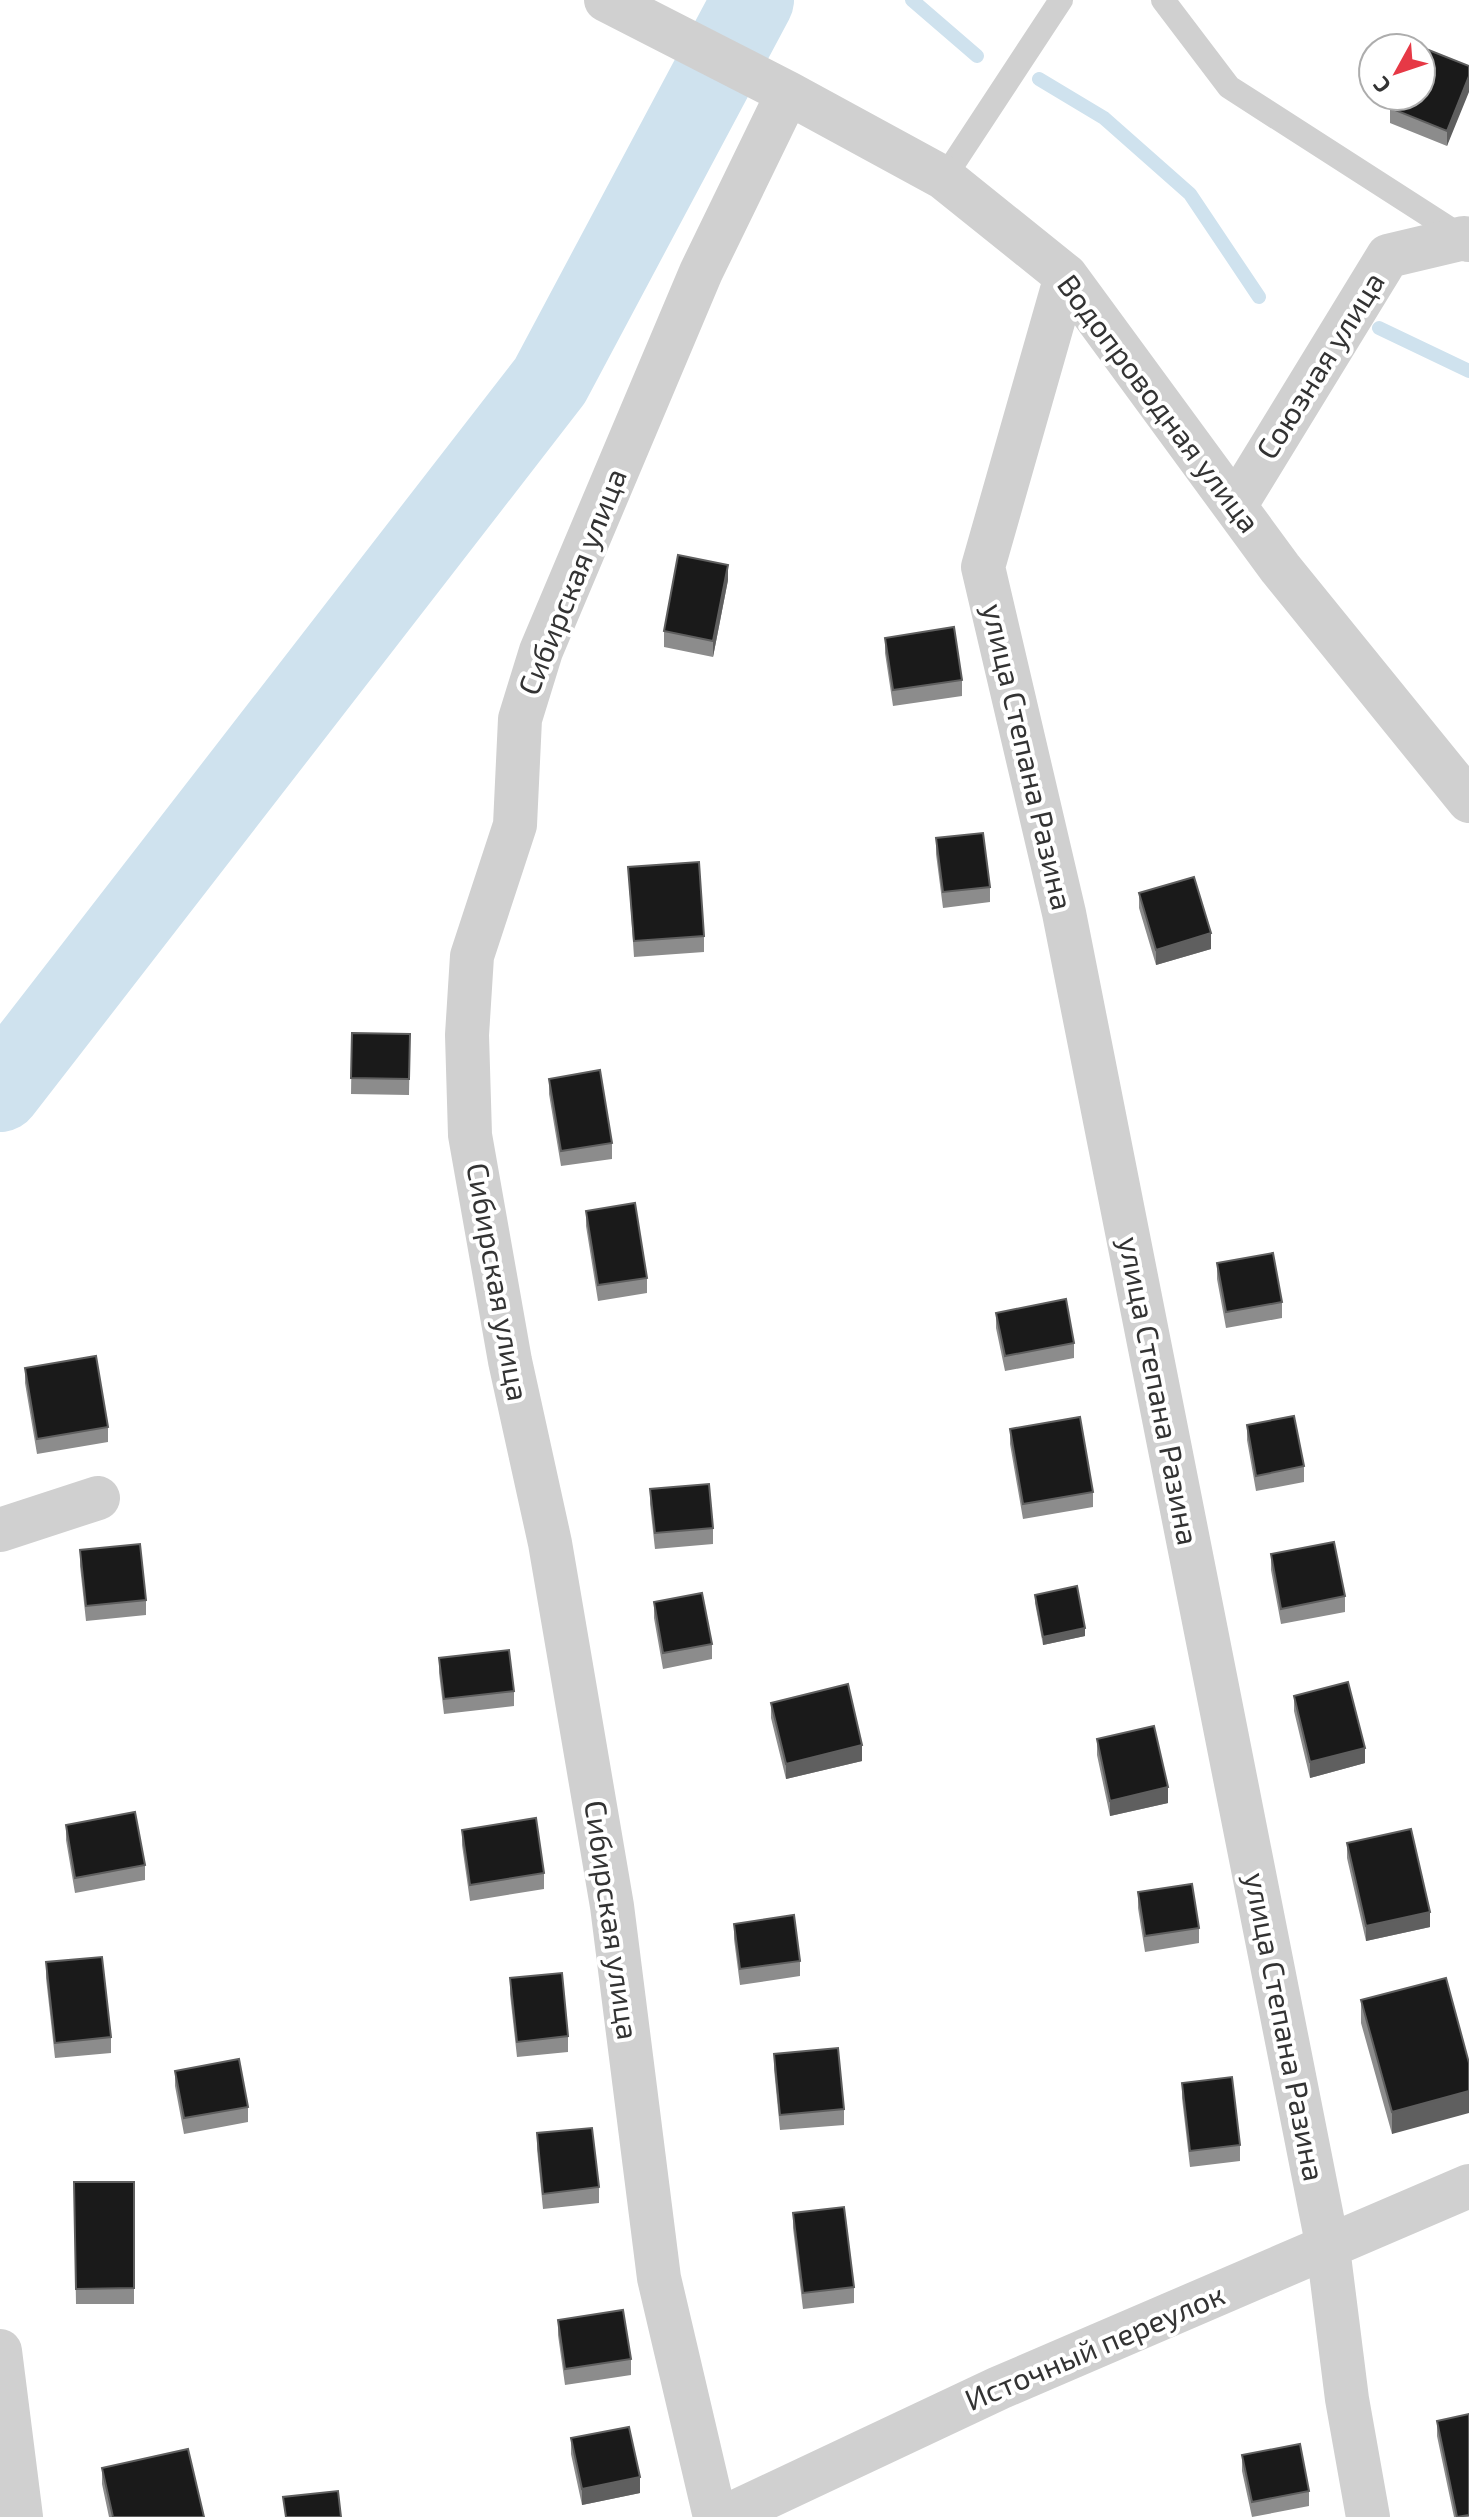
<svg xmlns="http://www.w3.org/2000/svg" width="1469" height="2517" viewBox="0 0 1469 2517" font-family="'Exo 2',sans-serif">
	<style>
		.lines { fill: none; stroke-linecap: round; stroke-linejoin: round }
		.stream { stroke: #cfe2ee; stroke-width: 14 }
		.river { stroke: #cfe2ee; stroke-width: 82 }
		.service { stroke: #d0d0d0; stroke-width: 24 }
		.minor { stroke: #d0d0d0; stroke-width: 44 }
		.wall { fill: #8c8c8c }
		.shaded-wall { fill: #5f5f5f }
		.building { fill: #1a1a1a; stroke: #5f5f5f; stroke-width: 2 }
		.labels { text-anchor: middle; stroke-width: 8; stroke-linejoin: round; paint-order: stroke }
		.street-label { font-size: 30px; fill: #333; stroke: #fff }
	</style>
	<rect width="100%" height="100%" fill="#fff"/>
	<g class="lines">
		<path class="stream" d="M912,0L977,56
			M1039,79L1104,118L1190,194L1259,297
			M1379,328L1469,371"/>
		<path class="river" d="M0,1091L550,381L753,0"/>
		<path class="service" d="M1163,0L1229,87L1464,238
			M944,178L1061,0"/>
		<path class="minor" d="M606,0L788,93L944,178L1066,276L1280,568L1469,801
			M1066,276L983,567L1064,913L1328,2248L1347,2399L1368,2517
			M1235,506L1388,256L1464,238L1469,240
			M0,1530L98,1498
			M0,2351L21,2517
			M715,2517L659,2278L612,1906L550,1543L510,1361L470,1135L467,1035L472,956L515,825L520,719L541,651L701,272L788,93
			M725,2517L999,2388L1469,2186"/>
	</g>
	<path class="wall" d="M1469,66L1447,146L1390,123V108Z
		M728,580L713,657L664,647V631Z
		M885,638L962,680V696L893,706L885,653Z
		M936,838L990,887V902L943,908L936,854Z
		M628,867L704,936V952L634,957Z
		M1139,893L1211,949L1156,965L1139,908Z
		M352,1033L410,1034L409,1095L351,1094Z
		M549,1079L612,1143V1159L561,1166L549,1094Z
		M586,1211L647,1278V1293L598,1301L586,1226Z
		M1217,1263L1282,1302V1318L1226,1328L1217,1279Z
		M996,1313L1074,1343V1358L1005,1371L996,1328Z
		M25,1368L108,1427V1442L37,1454L25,1383Z
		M1247,1425L1304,1466V1482L1256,1491L1247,1440Z
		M1010,1429L1093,1492V1507L1023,1519L1010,1444Z
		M650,1489L713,1528V1544L655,1549L650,1504Z
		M80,1550L146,1600V1615L86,1621L80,1566Z
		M1271,1554L1345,1596V1612L1281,1624L1271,1570Z
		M1035,1595L1085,1636L1043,1645L1035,1603Z
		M654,1602L712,1644V1659L663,1669L654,1618Z
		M439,1658L514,1691V1706L444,1714L439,1673Z
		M1294,1696L1365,1763L1310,1778L1294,1711Z
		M771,1703L862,1761L786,1779L771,1718Z
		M1097,1739L1168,1803L1110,1816L1097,1755Z
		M66,1825L145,1865V1880L75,1893L66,1840Z
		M462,1830L544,1873V1889L470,1901L462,1845Z
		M1347,1843L1430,1927L1366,1941L1347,1858Z
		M1138,1892L1199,1928V1943L1145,1952L1138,1908Z
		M734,1924L800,1961V1976L740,1985L734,1939Z
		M46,1962L111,2037V2053L55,2058L46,1978Z
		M510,1978L568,2036V2052L517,2057L510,1994Z
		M1361,2000L1469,2063L1392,2134L1361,2023Z
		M774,2054L844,2109V2125L780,2130L774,2069Z
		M175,2071L248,2107V2122L184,2134L175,2086Z
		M1182,2083L1240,2145V2161L1190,2167L1182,2098Z
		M537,2133L599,2187V2203L543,2209L537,2149Z
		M74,2182H134V2304H76Z
		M793,2213L854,2287V2303L803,2309L793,2228Z
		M558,2320L631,2359V2375L565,2385L558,2335Z
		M1437,2421L1469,2517H1454L1437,2436Z
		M571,2438L640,2493L582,2505L571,2454Z
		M1242,2455L1309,2491V2506L1252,2517L1242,2471Z
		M102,2468L204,2517H109L102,2484Z"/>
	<path class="shaded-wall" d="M1469,76V92L1447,146V131Z
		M728,565V580L713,657V641Z
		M1211,933V949L1156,965V950Z
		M1085,1628V1636L1043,1645V1637Z
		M862,1745V1761L786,1779V1764Z
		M1365,1748V1763L1310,1778V1762Z
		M1168,1787V1803L1110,1816V1801Z
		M1430,1912V1927L1366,1941V1926Z
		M1469,2091V2113L1392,2134V2112Z
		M640,2477V2493L582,2505V2489Z"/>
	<path class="building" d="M1416,45L1469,66V76L1447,131L1390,108L1395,96H1421V48H1415Z
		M678,555L728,565L713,641L664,631Z
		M954,627L962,680L893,690L885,638Z
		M983,833L990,887L943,892L936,838Z
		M699,862L704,936L634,941L628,867Z
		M1194,877L1211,933L1156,950L1139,893Z
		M352,1033L410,1034L409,1079L351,1078Z
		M600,1070L612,1143L561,1151L549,1079Z
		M635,1203L647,1278L598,1285L586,1211Z
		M1273,1253L1282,1302L1226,1312L1217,1263Z
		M1066,1299L1074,1343L1005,1356L996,1313Z
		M96,1356L108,1427L37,1439L25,1368Z
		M1294,1416L1304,1466L1256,1476L1247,1425Z
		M1080,1417L1093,1492L1023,1504L1010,1429Z
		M709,1484L713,1528L655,1533L650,1489Z
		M1334,1542L1345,1596L1281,1609L1271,1554Z
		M140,1544L146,1600L86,1606L80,1550Z
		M1077,1586L1085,1628L1043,1637L1035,1595Z
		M702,1593L712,1644L663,1653L654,1602Z
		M509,1650L514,1691L444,1699L439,1658Z
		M1348,1682L1365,1748L1310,1762L1294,1696Z
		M848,1684L862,1745L786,1764L771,1703Z
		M1154,1726L1168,1787L1110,1801L1097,1739Z
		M135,1812L145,1865L75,1878L66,1825Z
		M536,1818L544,1873L470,1885L462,1830Z
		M1411,1829L1430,1912L1366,1926L1347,1843Z
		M1192,1884L1199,1928L1145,1936L1138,1892Z
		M794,1915L800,1961L740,1969L734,1924Z
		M102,1957L111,2037L55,2043L46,1962Z
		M562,1973L568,2036L517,2042L510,1978Z
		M1446,1978L1469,2063V2091L1392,2112L1361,2000Z
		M838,2048L844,2109L780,2115L774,2054Z
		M239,2059L248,2107L184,2118L175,2071Z
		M1232,2077L1240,2145L1190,2151L1182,2083Z
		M592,2128L599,2187L543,2194L537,2133Z
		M74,2182H134V2288L76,2289Z
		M844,2207L854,2287L803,2293L793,2213Z
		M623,2310L631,2359L565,2369L558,2320Z
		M1469,2414V2515L1457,2517L1437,2421Z
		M629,2427L640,2477L582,2489L571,2438Z
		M1300,2444L1309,2491L1252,2502L1242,2455Z
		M188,2449L204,2517H113L102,2468Z
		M338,2491L341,2517H286L283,2497Z"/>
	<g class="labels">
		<g class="street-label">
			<text transform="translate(1321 366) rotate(-58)" y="10">Союзная улица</text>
			<text transform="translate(1158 404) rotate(53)" y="10">Водопроводная улица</text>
			<text transform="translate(573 582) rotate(-68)" y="10">Сибирская улица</text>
			<text transform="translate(1027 757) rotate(77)" y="10">улица Степана Разина</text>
			<text transform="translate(497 1282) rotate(80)" y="10">Сибирская улица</text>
			<text transform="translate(1158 1391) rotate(79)" y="10">улица Степана Разина</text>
			<text transform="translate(611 1920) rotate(82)" y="10">Сибирская улица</text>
			<text transform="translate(1284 2027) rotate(79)" y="10">улица Степана Разина</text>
			<text transform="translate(1095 2348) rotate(-23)" y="10">Источный переулок</text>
		</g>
	</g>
	<g transform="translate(1397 72) rotate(230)"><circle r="38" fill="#ffffff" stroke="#adadad" stroke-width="2"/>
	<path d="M0-6L14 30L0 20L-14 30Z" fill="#e63946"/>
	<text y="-12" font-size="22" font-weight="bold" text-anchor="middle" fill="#333333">С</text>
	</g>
</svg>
